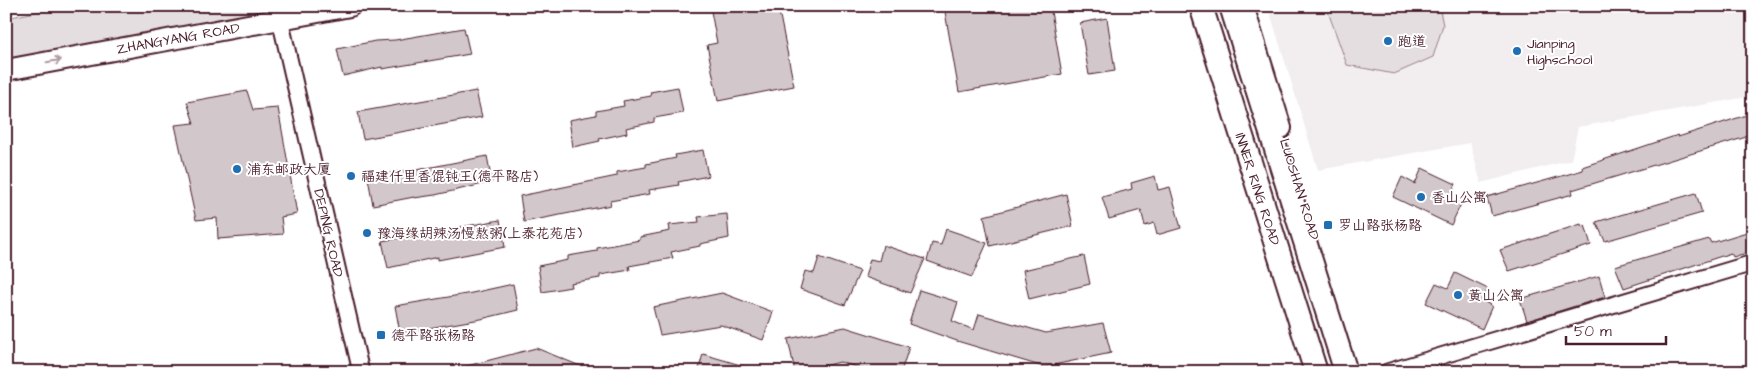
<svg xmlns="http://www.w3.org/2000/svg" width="1759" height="378" viewBox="0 0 1759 378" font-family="'Architects Daughter','LXGW WenKai TC',sans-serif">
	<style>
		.built { fill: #f2eeef }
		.green { fill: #e5dee0; stroke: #987e86 }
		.building { fill: #d2c7cb; stroke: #4a1f2b }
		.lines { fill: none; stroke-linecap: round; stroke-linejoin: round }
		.minor-casing { stroke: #4a1f2b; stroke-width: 19 }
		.major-casing { stroke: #4a1f2b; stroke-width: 24 }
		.highway-casing { stroke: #4a1f2b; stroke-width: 26 }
		.minor { stroke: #fff; stroke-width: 15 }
		.major { stroke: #fff; stroke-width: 20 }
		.highway { stroke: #fff; stroke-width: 22 }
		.oneway { stroke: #ae9aa0 }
		.poi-dot { fill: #1f6fb2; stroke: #fff; stroke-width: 2 }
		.labels { text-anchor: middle; stroke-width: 4; stroke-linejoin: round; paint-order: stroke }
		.street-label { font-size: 14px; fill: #4a1f2b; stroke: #fff }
		.poi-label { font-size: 14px; fill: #4a1f2b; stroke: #fff; text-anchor: start }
	</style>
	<rect width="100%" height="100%" fill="#fff"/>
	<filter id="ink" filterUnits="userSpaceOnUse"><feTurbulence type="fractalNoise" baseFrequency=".02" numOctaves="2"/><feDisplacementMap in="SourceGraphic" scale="10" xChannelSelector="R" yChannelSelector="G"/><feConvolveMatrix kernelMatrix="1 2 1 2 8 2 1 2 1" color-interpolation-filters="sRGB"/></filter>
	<g filter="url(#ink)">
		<path class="built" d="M1268,6H1753V96L1578,127L1571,160L1481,183L1470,143L1318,170Z"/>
		<path class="green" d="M66,6H275L276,11L6,59V18Z
			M1326,6H1439L1443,25L1433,57L1394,74L1347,65Z"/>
		<path class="building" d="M710,6H778L794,86L718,101L707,45L717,43Z
			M944,6H1050L1062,74L959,92Z
			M1107,18L1115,71L1089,75L1080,23Z
			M464,28L470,54L382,69V67L343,76L337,49L375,41L395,40Z
			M678,87L683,113L654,118V122L626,128L627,133L599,139L600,141L573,147L569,120L596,115V111L624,106L623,101L651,96L650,92Z
			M247,91L253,110L278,108L297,214L281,217L283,234L218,239L217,218L196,220L175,125L194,123L187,102Z
			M476,91L482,117L363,139L358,112Z
			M1753,113V135L1572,190L1573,194L1492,216L1487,197L1583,170L1582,167L1678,135V137Z
			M703,150L708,176L678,182L679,185L649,190L650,194L610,201L611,205L524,222L520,196L617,176V172L646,167V164L676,158L675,155Z
			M487,156L492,182L435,195L414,198V197L373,205L368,178L406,170V172L427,168Z
			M1422,168L1456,184L1450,196L1462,202L1451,225L1393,197L1402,177L1415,184Z
			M1155,176L1158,190L1170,187L1181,228L1157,235L1154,223L1145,226L1141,210L1109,219L1102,197L1132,189L1131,183Z
			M1696,193L1702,213L1605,241L1596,222Z
			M1066,194L1073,226L990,246L984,216Z
			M727,214L729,238L700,244V246L671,252L673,258L629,266L630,270L600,275V278L570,283L571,287L542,292L538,266L568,260V256L597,251V248L640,240V237L670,231L669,225L699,222L698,217Z
			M500,220L505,247L438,260V257L388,268L382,241Z
			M1581,224L1582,227L1585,225L1591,245L1509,271L1500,250Z
			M946,229L987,243L972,277L927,261L932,243L941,245Z
			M1753,230V251L1733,257L1731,253L1624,288L1615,266L1709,239L1711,243Z
			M883,245L925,259L910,293L865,277L870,259L879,261Z
			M1084,256L1090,284L1029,299L1023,270Z
			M819,257L860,271L845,305L800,289L805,271L814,273Z
			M1455,273L1488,289L1483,301L1492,306L1482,329L1426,303L1436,283L1448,288Z
			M1599,276L1605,297L1527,321L1520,299Z
			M513,284L518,310L481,319L400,333L395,306L472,293Z
			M919,290L958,302L952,321L974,330L979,314L1046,333L1103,323L1111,353L1044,367L957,341L909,324Z
			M722,293L773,312L763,340L721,325L660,335L653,307Z
			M845,327L909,347L901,372H872L840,362L801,372H795L788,339Z
			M536,348L595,372H459V368Z
			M703,354L754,369V372H698Z"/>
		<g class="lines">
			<defs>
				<path id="minor" d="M277,6L361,372
					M1387,372L1753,263"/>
				<path id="major" d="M1243,6L1281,128
					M6,70L350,6"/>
				<path id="highway" d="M1201,6L1316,372
					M1231,6L1346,372"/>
			</defs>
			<use href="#minor" class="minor-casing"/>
			<use href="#major" class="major-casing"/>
			<use href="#highway" class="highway-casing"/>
			<use href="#minor" class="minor"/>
			<use href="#major" class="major"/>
			<use href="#highway" class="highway"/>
		</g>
		<defs><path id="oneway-shaft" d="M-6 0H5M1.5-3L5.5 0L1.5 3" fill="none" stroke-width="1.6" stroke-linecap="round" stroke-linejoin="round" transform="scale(1.25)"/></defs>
		<use class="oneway" href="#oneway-shaft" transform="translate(54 61) rotate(-10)"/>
	</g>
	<g class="poi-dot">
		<circle cx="1388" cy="41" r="5"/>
		<circle cx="1517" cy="51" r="5"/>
		<circle cx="237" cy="169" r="5"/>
		<circle cx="351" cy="176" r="5"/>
		<circle cx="1421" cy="197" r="5"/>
		<rect x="1323" y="220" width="10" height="10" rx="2.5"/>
		<circle cx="367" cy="233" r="5"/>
		<circle cx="1458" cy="295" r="5"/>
		<rect x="376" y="330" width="10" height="10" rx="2.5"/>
	</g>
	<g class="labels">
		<g class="street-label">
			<text transform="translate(178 38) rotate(-10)" y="5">ZHANGYANG ROAD</text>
			<text transform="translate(1258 189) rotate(72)" y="5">INNER RING ROAD</text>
			<text transform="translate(1300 189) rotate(73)" y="5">LUOSHAN ROAD</text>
			<text transform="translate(329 233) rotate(77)" y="5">DEPING ROAD</text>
		</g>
		<g class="poi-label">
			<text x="1398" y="46">跑道</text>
			<text x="1527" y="48">Jianping<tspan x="1527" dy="16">Highschool</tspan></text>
			<text x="247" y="174">浦东邮政大厦</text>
			<text x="361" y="181">福建仟里香馄钝王(德平路店)</text>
			<text x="1431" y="202">香山公寓</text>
			<text x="1338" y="230">罗山路张杨路</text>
			<text x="377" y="238">豫海缘胡辣汤慢熬粥(上泰花苑店)</text>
			<text x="1468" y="300">黄山公寓</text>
			<text x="391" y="340">德平路张杨路</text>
		</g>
	</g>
	<rect width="1759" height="378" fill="none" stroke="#fff" stroke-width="25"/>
	<rect x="12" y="12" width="1734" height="353" fill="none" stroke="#4a1f2b" stroke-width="2" filter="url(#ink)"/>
	<path d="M1566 336v8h100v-8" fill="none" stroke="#4a1f2b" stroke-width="2.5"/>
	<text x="1574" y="336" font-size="15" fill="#4a1f2b" stroke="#ffffff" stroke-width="4" paint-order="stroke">50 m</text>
</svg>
